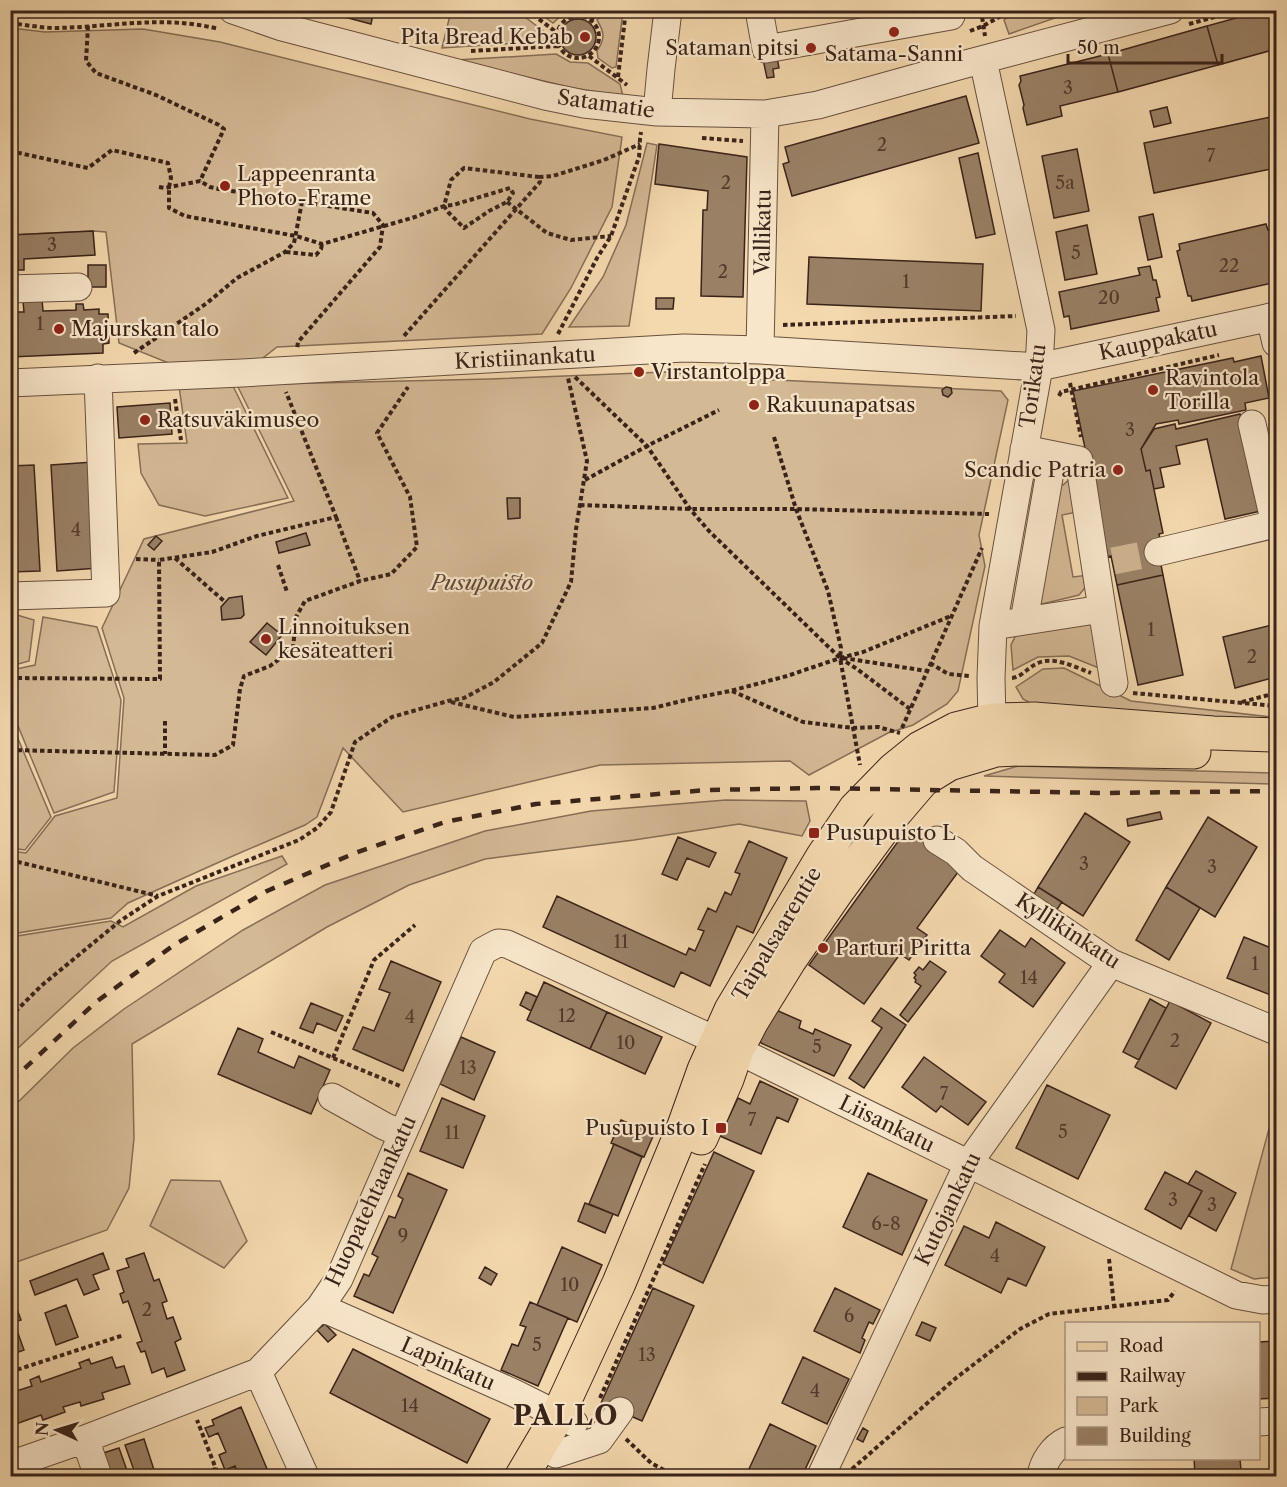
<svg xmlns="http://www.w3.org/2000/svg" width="1287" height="1487" viewBox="0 0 1287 1487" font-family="'Libre Caslon Text',serif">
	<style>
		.green { fill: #d4b995; stroke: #866e57; stroke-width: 1.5 }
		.building { fill: #9a8166; stroke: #392319; stroke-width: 1.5 }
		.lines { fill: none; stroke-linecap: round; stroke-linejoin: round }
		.minor-tunnel { stroke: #cfb490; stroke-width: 27; stroke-dasharray: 27 14; stroke-linecap: butt }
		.minor-casing { stroke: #68503e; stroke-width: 29 }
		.major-casing { stroke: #392319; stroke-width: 35 }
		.path { stroke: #392319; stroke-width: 4; stroke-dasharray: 4.5 3; stroke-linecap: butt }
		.minor { stroke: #f8e6ca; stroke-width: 27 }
		.major { stroke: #f4d8ae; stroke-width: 33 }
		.rail { stroke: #392319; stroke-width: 4.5; stroke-dasharray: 10 10; stroke-linecap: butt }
		.poi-dot { fill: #8f2418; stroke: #f8e6ca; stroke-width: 2 }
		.labels { text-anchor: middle; stroke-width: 4.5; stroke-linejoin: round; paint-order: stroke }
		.number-label { font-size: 18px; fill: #513a2c }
		.poi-label { font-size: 21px; fill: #392319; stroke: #f8e6ca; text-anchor: start }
		.street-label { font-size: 21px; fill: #392319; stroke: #f8e6ca }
		.park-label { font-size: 21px; font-style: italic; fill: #604838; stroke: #f8e6ca }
		.district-label { font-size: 27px; font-weight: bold; letter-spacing: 1.5px; fill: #392319; stroke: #f8e6ca }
	</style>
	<rect width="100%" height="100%" fill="#f4d8ae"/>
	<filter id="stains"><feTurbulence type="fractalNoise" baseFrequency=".00333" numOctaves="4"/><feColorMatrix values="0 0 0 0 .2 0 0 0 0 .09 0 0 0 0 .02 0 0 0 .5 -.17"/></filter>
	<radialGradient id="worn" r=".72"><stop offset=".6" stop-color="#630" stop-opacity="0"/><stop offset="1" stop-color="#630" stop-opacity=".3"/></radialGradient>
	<path class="green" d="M1017,10H1075V11L1009,34L1004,20Z
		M451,11H517L550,36V41L442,48Z
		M536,11H579L564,13L553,23Z
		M607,11H623L616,67L612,68L598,58L597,51C605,39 605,33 597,20Z
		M11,28L45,32L143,29L220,42L530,119L622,137L612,207L571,288L542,334L277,347L254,365L176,366L119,343L106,232L93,231L11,235Z
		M556,54L570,62L588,63L620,84L623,96L573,88L456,60Z
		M647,143L657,145L629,326L569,327L603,277L626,225Z
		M665,372L755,379L1001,391L1008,400L979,535L985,566L958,691L947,704L913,725L888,733L809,775L790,761L600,765L403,812L343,748L317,817L305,825L235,855L128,903L111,918L11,934V851L26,853L55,816L117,798L124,698L102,628L144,539L294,501L237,385L490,379Z
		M179,386H233L288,498L205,516L159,505L141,473L138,444L187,443Z
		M1071,478L1077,512L1062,515L1073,577L1089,575L1088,584L1079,595L1042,604L1036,601L1058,482L1063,485Z
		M17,615L34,620L29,661L11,666V634L16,633Z
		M43,617L97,627L121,700L114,792L54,813L11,709V670L35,665Z
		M1095,617L1104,670L1069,656L1038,657L1013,670L1011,645L1016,635Z
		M1064,668L1131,701L1271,717L1258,729L1045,711L1023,699L1016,687L1043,669Z
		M11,722L51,817L25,850L11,848Z
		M1018,766L1276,773V784L984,776Z
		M726,800L806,801L810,821L802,836L739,824L634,840L485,859L409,885L327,927L132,1044L134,1138L129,1188L107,1230L11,1264V1109L73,1048L124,1009L243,930L325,885L485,831L591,811Z
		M282,856L287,864L112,961L17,1049L11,1056V937L111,921L123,927L196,886Z
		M1276,1103V1277L1254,1279L1231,1269Z
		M171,1180L220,1181L247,1241L224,1268L150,1226Z"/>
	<path class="building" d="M318,10H374L371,24Z
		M1265,10H1276V49L1218,65L1207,26Z
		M560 37a18 18 0 1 1 36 0a18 18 0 1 1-36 0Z
		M1207,26L1218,65L1118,92L1108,54Z
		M775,47L779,68L773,69L774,77L767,78L761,50Z
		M1108,54L1118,92L1060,106L1062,116L1027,125L1023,108L1024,105L1019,85L1021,81L1020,76Z
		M966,96L979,143L792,196L783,164L789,162L785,147Z
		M1167,107L1171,123L1154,127L1150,111Z
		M1276,116V168L1154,193L1144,143Z
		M659,144L747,157L743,297L701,296L703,210H707L708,191L655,184Z
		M1077,149L1089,211L1054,218L1042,156Z
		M978,153L995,234L976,238L959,158Z
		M1153,214L1162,257L1148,260L1139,217Z
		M1266,224L1268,230L1276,228V282L1192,301L1191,296H1188L1177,251L1180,250L1179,244Z
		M1087,225L1097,274L1065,280L1056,232Z
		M93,231L95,255L24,259V270H18V260H10V235Z
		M809,257L983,264L981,311L807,304Z
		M88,265H106V287H88Z
		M1150,266L1153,280H1156L1160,297L1156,298L1159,311L1071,329L1069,316L1064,317L1059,292L1140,275L1138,268Z
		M656,298H674L673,309H656Z
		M42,300L43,311L76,310V304H83L84,310L99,309V314H108L109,343L103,344V353L10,357V312H24L23,301Z
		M1261,356L1269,398L1245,403L1246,410L1179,424L1178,420L1156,424L1141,449L1146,471L1150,470L1163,533L1159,534L1161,544L1157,545L1163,575L1117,585L1111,556L1108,557L1073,391L1233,358L1234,362Z
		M946,387L951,388L952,393L948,397L943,395L942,390Z
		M170,403L172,434L119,438L117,407Z
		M1240,414L1261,511L1225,519L1207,439L1176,446L1180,464L1160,468L1164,487L1154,489L1150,470L1146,471L1141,449L1154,429L1175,424L1176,429Z
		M93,462L99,568L57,571L51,465Z
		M34,465L40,571L10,572V466Z
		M507,498H520V518L508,519Z
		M306,533L310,545L279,553L276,542Z
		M156,536L162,541L154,550L148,545Z
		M1163,575L1183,675L1138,685L1117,585Z
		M242,596L244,615L241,618L222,620L221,607L229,598Z
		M267,623L282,635L266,655L250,642Z
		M1276,624V677L1235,688L1223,637Z
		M1160,812L1162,819L1128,826L1127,819Z
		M1085,813L1130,842L1083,916L1038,887Z
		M1208,817L1257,847L1215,917L1166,887Z
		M907,829L961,868L917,928L927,935L909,960L900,954L864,1004L809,965Z
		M678,837L716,853L709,867L687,858L677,880L662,874Z
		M749,841L787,858L753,933L737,926L710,986L681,972L674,987L543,927L557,896L686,955L689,948L695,951L704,931L698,929L708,908L716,912L725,892L731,895L740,874L735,872Z
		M1038,887L1062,902L1056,911L1033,896Z
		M1166,887L1200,908L1169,960L1136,940Z
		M1000,930L1025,947L1031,938L1065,963L1033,1007L999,982L1005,974L981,956Z
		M1244,937L1276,950V997L1227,978Z
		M391,961L441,982L403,1071L353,1049L363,1027L374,1031L390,993L379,989Z
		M930,961L946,972L908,1022L900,1015L921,986L915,982L916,980L914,978L916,975L914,973L919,967L923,970Z
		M544,982L607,1012L590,1049L527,1020Z
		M526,992L537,997L531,1011L520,1005Z
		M1150,999L1166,1008L1139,1060L1123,1052Z
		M1170,1001L1211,1023L1176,1089L1135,1067Z
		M311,1003L343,1016L336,1031L317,1023L313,1033L300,1028Z
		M881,1008L906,1025L864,1088L849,1078L882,1028L872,1021Z
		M776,1010L801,1021L799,1028L813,1034L815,1029L851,1045L834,1076L761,1043L759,1037Z
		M607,1012L662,1037L645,1074L590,1049Z
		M238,1028L263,1039L258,1052L294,1068L299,1056L330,1070L311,1114L218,1074Z
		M461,1037L495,1052L474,1100L440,1084Z
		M924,1057L986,1102L968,1125L941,1106L936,1112L902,1087Z
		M760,1081L798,1099L788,1122L777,1117L761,1154L720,1136L738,1098L750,1104Z
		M1047,1085L1110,1115L1078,1179L1016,1148Z
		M442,1098L485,1116L463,1168L420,1151Z
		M621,1120L654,1134L644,1157L611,1143Z
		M614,1144L642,1157L618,1216L589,1204Z
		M714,1152L754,1171L703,1283L663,1264Z
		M1196,1171L1236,1193L1216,1231L1189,1216L1202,1191L1188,1184Z
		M1165,1172L1202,1191L1181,1229L1145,1209Z
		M408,1173L447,1190L393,1313L354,1296L364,1274L369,1276L378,1257L372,1254L389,1216L395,1218L403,1199L398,1196Z
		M868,1173L927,1200L902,1255L843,1227Z
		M585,1203L613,1214L605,1233L578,1221Z
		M996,1222L1045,1247L1026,1286L1008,1278L1001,1293L945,1265L964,1226L989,1238Z
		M562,1247L602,1265L577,1322L537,1305Z
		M103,1253L109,1269L93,1275L99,1289L84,1295L77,1279L35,1295L30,1281Z
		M144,1253L154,1281L159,1279L167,1301L162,1303L167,1319L173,1317L181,1339L175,1342L185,1370L167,1377L164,1368L152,1373L145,1351L141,1352L137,1343L142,1341L128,1301L123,1303L120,1294L124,1292L117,1271L129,1267L126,1259Z
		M485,1267L497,1274L491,1285L479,1278Z
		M653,1288L694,1306L642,1421L601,1403Z
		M835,1288L880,1310L873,1324L869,1322L862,1338L865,1340L860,1353L814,1331Z
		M13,1298L21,1320L14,1322L24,1350L10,1355V1299Z
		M530,1302L568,1318L538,1386L501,1370L512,1344L518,1346L526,1327L520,1325Z
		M66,1305L78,1337L56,1345L45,1313Z
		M922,1322L936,1328L930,1341L916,1335Z
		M325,1324L336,1335L328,1342L317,1330Z
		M1276,1341V1398L1258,1399V1342Z
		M353,1349L490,1419L467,1463L330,1393Z
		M112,1357L116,1368L124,1366L130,1384L102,1393L104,1399L81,1406L80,1402L63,1407L65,1412L43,1420L41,1415L13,1425L10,1418V1406L14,1405L10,1393L32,1386L30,1380L39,1376L41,1382L81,1368L79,1363L89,1359L91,1364Z
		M803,1357L849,1379L827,1424L782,1403Z
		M241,1407L270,1476H239L235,1466L225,1470L219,1455L226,1452L218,1433L209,1437L205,1428L214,1425L212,1420Z
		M770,1424L816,1446L802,1476H760L748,1471Z
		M863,1428L868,1431L863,1442L857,1439Z
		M144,1439L156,1476H136L125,1445Z
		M119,1448L129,1476H108L100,1454Z
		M1194,1458H1240L1241,1471L1195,1475Z
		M590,1470L595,1476H581Z
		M1006,1470V1476H946V1474Z"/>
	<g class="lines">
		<path class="minor-tunnel" d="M1113,561L1158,552"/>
		<defs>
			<path id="minor" d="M233,10L282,27L545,96L584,104L657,112L765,114L818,105L962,65L1170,10
				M759,10L766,49L951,16L950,10
				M983,60L1041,330L1039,367L993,626L991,678L992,720L994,741
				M657,112L661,69L668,10
				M10,289L78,287
				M1270,317L1276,343
				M760,350L765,114
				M10,383L242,373L684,348L760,350L1039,367L1276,316
				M1158,552L1275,524L1252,424
				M10,596L106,593L98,378
				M1102,609L1114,683
				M1024,621L1053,455
				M993,626L1102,609L1079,460L1024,449
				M937,840L956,852L972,868L1111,963L1276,1031
				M332,1097L384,1126L402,1134
				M320,1307L514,1393L574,1423
				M258,1372L305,1476
				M1258,1422L1276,1421
				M85,1439L98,1476
				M556,1454L599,1440L620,1411
				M10,1465L85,1439L258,1372L320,1307L339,1279L483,951L498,943L507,944L737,1050L1236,1295L1263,1300L1276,1299
				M821,1476L968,1164L1111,963
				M1041,1476C1043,1462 1053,1447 1066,1441"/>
			<path id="major" d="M701,1138L727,1079L737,1050L752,1021L789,961L838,890L894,814L923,780L949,764L996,750L1020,749L1194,752
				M522,1476L558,1415L619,1283L684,1126L704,1070L731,1010L823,856L855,809L894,769L920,748L956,729L992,720L1034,719L1213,733L1276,735"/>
		</defs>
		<use href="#minor" class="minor-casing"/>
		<use href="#major" class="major-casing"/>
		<path class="path" d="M527,10L556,32
			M981,10L985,36
			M557 37a21 21 0 1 1 42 0a21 21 0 1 1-42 0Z
			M591,20L600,10
			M10,23C26,25 42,28 57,28C112,27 163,15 219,29
			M1189,24L1240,10
			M88,26L86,61L96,73L156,95L219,125L224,129L200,181
			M970,31L983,26L1012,10
			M471,51L558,46
			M589,56L627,85
			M618,77L626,10
			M702,138L743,141
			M10,151L88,168L112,150L168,163L171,178L169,187V208L185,216L296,236L322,244L415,217L444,206L453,205L510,188L513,193L507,202L489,211L464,228L448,212L444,206L451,180L464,168L539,177L540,182L403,337
			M539,177L553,176L604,160L640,144
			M159,187L165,188L200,181L210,187L219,189L373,213L383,225L380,247L298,342L297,349
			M219,189L220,186H225
			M507,202L547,233L571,240L611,236
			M286,252L316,255L321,249L322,244
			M783,325L1016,316
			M558,334L597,258L611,236L639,157L640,139L641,132
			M134,353L207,303L237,278L285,252L294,243L302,202
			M575,377L647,446L690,509L709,531L840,658L860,765
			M1070,383L1081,437
			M1059,396L1061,392L1219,355
			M175,399L181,440
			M774,437L796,509L828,591L841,648L840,657
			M585,480L647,446L719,410
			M580,505L690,509H796L989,514
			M336,517L360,581
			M175,558L224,601
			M136,559L159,560
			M278,565L287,592
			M840,658L863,652L951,616
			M843,658L927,671
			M930,663L948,674L969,676
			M10,678L160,679L159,560L212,552L257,536L336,517L286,392
			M1012,678C1022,677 1028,667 1038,663C1054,656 1075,667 1091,673
			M732,691L803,722L853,728L878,727L900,733
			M1133,693L1276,706
			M451,702L514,717L653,708L690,699L730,691L787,676L840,658L857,669L910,709
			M1242,702L1276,693
			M165,721V754
			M902,728L982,548
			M10,750L215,755L233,745L240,689L244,676L270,666L293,649L296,617L305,601L360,581L391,574L417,547L410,497L377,433L408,387
			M10,860L158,896
			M10,1017L41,986L120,921L158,896L299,840L317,828L331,812L355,742L392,717L448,701L464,698L494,682L542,643L571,582L576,529L587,461L568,378
			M271,1032L400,1086
			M333,1058L374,960L415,925
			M1109,1259L1114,1306
			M10,1372L124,1335
			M600,1398L705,1164
			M626,1439L651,1463L675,1476
			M216,1469L219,1476
			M852,1469L956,1378L1020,1329L1049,1314L1168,1300L1175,1291
			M191,1476L216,1469L197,1420"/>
		<use href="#minor" class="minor"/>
		<use href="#major" class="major"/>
		<path class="rail" d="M10,1082L96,1002L174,945L267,891L355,853L445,822L536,804L707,790L817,788L1106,793L1276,791"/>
	</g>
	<g class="poi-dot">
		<circle cx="894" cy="32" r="6"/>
		<circle cx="585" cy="37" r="6"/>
		<circle cx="811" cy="48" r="6"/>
		<circle cx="225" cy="186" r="6"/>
		<circle cx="59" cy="329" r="6"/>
		<circle cx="639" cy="372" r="6"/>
		<circle cx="1153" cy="390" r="6"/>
		<circle cx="754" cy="405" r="6"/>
		<circle cx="145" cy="420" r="6"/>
		<circle cx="1118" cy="470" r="6"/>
		<circle cx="266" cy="639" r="6"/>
		<rect x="808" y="827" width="12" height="12" rx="3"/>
		<circle cx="823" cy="948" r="6"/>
		<rect x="715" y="1122" width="12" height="12" rx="3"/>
	</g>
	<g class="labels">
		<g class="number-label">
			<text x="1068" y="94">3</text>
			<text x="882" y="151">2</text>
			<text x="1211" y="162">7</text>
			<text x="726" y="189">2</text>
			<text x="1065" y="189">5a</text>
			<text x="52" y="251">3</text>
			<text x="1076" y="259">5</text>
			<text x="1229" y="272">22</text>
			<text x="723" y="278">2</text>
			<text x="906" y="288">1</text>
			<text x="1109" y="304">20</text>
			<text x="40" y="330">1</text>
			<text x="1130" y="436">3</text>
			<text x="76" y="536">4</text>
			<text x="1151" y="636">1</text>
			<text x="1252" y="663">2</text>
			<text x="1084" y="870">3</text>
			<text x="1212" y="873">3</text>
			<text x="621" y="948">11</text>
			<text x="1255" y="970">1</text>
			<text x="1029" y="984">14</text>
			<text x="567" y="1022">12</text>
			<text x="410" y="1023">4</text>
			<text x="1175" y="1047">2</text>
			<text x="626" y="1049">10</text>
			<text x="817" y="1053">5</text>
			<text x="468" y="1074">13</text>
			<text x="944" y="1100">7</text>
			<text x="752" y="1126">7</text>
			<text x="1063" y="1138">5</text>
			<text x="452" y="1139">11</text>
			<text x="1173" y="1206">3</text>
			<text x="1212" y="1211">3</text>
			<text x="886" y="1230">6-8</text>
			<text x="403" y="1242">9</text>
			<text x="995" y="1262">4</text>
			<text x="570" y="1291">10</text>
			<text x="147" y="1316">2</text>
			<text x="849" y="1322">6</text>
			<text x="537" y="1351">5</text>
			<text x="647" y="1361">13</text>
			<text x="815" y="1397">4</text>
			<text x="410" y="1412">14</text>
		</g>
		<g class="poi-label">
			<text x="573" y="44" text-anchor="end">Pita Bread Kebab</text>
			<text x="799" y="55" text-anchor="end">Sataman pitsi</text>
			<text x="894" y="61" text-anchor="middle">Satama-Sanni</text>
			<text x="237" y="181">Lappeenranta<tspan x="237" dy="24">Photo-Frame</tspan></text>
			<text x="71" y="336">Majurskan talo</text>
			<text x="651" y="379">Virstantolppa</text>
			<text x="1165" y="385">Ravintola<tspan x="1165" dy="24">Torilla</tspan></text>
			<text x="766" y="412">Rakuunapatsas</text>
			<text x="157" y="427">Ratsuväkimuseo</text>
			<text x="1106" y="477" text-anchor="end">Scandic Patria</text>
			<text x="278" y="634">Linnoituksen<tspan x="278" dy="24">kesäteatteri</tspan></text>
			<text x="826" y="840">Pusupuisto L</text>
			<text x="835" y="955">Parturi Piritta</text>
			<text x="709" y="1135" text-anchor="end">Pusupuisto I</text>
		</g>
		<g class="street-label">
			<text transform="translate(606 104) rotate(8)" y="7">Satamatie</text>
			<text transform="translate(763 232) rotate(-89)" y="7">Vallikatu</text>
			<text transform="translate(1158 341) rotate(-12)" y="7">Kauppakatu</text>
			<text transform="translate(525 358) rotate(-3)" y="7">Kristiinankatu</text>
			<text transform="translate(1033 386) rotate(-82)" y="7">Torikatu</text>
			<text transform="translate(1068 931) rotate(33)" y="7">Kyllikinkatu</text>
			<text transform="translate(777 934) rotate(-59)" y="7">Taipalsaarentie</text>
			<text transform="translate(887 1124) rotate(26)" y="7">Liisankatu</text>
			<text transform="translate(371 1201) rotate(-65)" y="7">Huopatehtaankatu</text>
			<text transform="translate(948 1209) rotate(-64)" y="7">Kutojankatu</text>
			<text transform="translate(448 1364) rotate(24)" y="7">Lapinkatu</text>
		</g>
		<g class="park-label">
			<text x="482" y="590">Pusupuisto</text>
		</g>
		<g class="district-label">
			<text x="566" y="1425">PALLO</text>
		</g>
	</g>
	<rect width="1287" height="1487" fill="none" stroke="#f4d8ae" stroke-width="36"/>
	<rect x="12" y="12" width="1263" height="1463" fill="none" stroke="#392319" stroke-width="3"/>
	<rect x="18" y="18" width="1251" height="1451" fill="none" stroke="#392319" stroke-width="1.5"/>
	<rect x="1065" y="1322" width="195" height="138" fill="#f8e6ca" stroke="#ac9883" stroke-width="1.5"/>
	<rect x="1077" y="1342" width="30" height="9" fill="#f4d8ae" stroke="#ac9883" stroke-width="1.5"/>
	<text x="1119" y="1352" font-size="18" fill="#392319">Road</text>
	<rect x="1077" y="1372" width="30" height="9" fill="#392319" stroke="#ac9883" stroke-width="1.5"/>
	<text x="1119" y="1382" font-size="18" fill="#392319">Railway</text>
	<rect x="1077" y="1397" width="30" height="18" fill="#d4b995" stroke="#ac9883" stroke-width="1.5"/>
	<text x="1119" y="1412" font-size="18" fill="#392319">Park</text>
	<rect x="1077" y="1427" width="30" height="18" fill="#9a8166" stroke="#ac9883" stroke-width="1.5"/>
	<text x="1119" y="1442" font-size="18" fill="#392319">Building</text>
	<g transform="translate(57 1430) rotate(274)" stroke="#f8e6ca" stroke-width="4.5" paint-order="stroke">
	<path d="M0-4.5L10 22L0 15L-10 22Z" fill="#392319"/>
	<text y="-9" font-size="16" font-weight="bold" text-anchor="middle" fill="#392319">N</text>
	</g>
	<path d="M1068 54v9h154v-9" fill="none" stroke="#392319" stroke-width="3"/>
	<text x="1077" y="54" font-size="18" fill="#392319" stroke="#f8e6ca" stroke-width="4.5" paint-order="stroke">50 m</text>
	<rect width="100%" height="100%" filter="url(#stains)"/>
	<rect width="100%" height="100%" fill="url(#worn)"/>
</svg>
